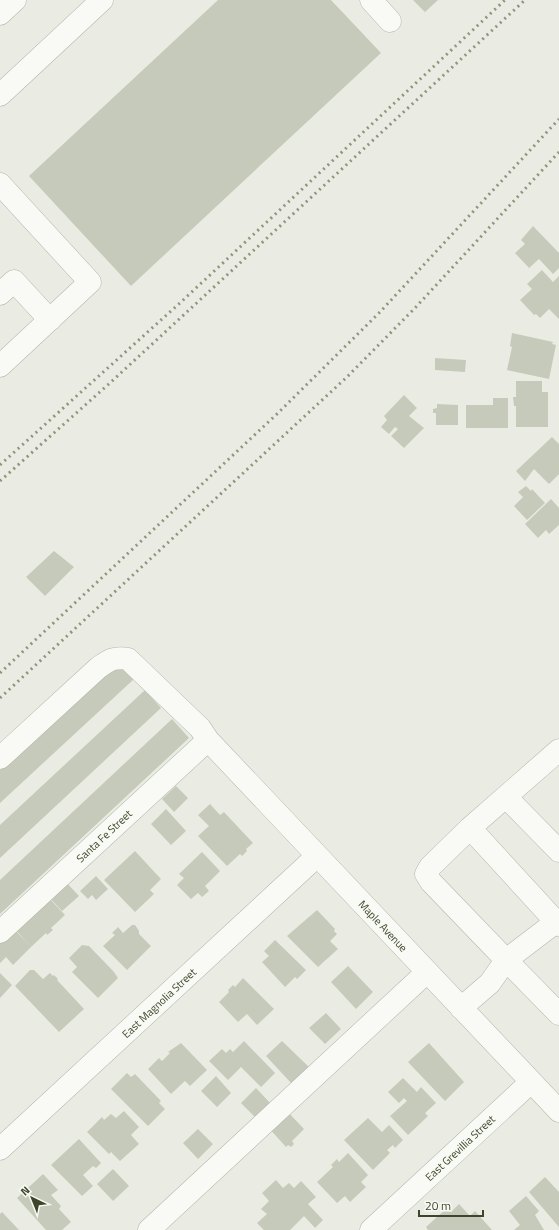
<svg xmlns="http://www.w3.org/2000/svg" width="559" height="1230" viewBox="0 0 559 1230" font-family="'Titillium Web',sans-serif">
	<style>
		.building { fill: #c5caba }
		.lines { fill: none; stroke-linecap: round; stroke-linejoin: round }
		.minor-casing { stroke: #b3b7a8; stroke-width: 23 }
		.minor { stroke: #f9faf6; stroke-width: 22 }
		.rail { stroke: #8f967c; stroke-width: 3; stroke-dasharray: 2 4; stroke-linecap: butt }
		.labels { text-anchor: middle; stroke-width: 3; stroke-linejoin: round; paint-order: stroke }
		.street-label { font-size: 11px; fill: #3d452a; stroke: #f7f9f3 }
	</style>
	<rect width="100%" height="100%" fill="#eaece3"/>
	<path class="building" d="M218,0H331L381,53L131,286L29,176Z
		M413,0H438L425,12Z
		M533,226L559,253V268L553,274L539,259L529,268L515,253L525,244L521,240Z
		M542,270L553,282L559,276V319L549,309L540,318L536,314L534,315L520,300L532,289L527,284Z
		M512,333L553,342L552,344L556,345L549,379L507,370L512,347L510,346Z
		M435,358L466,360L465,372L435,370Z
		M516,381H542V392H548V427H516V406H514L513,397H516Z
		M404,395L417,408L409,416L424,428L404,448L391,436L398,429L395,427L389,434L381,427L387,420L384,416Z
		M493,398H508V428H466V405H493Z
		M437,404L458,405V425H436V413H433V409L437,408Z
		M552,437L559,444V474L549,484L534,469L525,481L516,471Z
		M526,486L531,491L532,489L545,503L527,520L514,506L523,497L518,492Z
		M551,499L559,508V525L549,534L546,530L538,538L525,524Z
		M54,551L74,567L45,596L26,577Z
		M117,661L134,679L0,803V770Z
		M145,690L161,708L0,858V825Z
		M172,719L189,738L0,914V880Z
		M176,786L188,798L174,812L162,799Z
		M210,804L220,815L224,812L253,843L246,849L247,851L242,856L240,854L227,866L198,836L209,826L198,815Z
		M166,809L186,831L171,845L151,824Z
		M135,851L161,879L150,890L154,894L135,912L104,880Z
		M202,852L220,871L205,886L209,891L202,897L198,893L191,899L177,885L184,878L179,874Z
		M96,876L108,889L96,900L92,895L88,899L80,891Z
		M65,881L79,896L62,911L48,896Z
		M48,897L65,915L51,928L53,930L47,935L46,933L31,947L14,928Z
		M317,910L335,929L334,931L337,934L330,941L338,949L318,967L287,936Z
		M132,925H135L139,931V934L151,946L127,970L103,946L115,935L112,933L118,927L123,933Z
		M14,929L31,947L13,965L6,957L0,963V942Z
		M275,940L306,970L297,979L295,977L285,987L262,962L269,956L264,951Z
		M82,945L89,946L114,972L118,978L98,998L72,972L77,967L69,958Z
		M348,966L373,992L356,1009L331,982Z
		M30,970H34L43,979L50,973L53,976L54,975L58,979L57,980L84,1009L59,1032L15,986Z
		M0,973L12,985L0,998Z
		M243,978L274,1009L257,1025L247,1014L238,1022L219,1002L229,992L228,990L233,985L235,987Z
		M326,1013L341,1029L325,1044L309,1028Z
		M244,1041L275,1073L261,1087L241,1067L228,1080L209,1061L222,1049L226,1053L230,1049L233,1052Z
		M282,1041L309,1067L292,1084L266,1056Z
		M181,1043L207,1070L190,1086L185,1081L171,1094L148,1069L159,1058L162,1061L170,1053L168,1052Z
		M429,1043L464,1082L445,1101L408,1062Z
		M127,1073L131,1077L135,1074L161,1101L159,1103L165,1109L148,1126L111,1089Z
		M216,1076L231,1093L217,1107L201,1091Z
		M403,1078L417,1092L421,1087L436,1103L425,1113L428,1116L408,1135L390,1116L407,1101L404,1098L399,1103L388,1092Z
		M256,1088L271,1104L256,1118L241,1103Z
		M285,1109L304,1129L292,1141L294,1144L291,1147L288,1145L286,1147L267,1126Z
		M124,1111L139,1127L131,1135L139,1144L120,1161L111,1152L109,1154L87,1132L102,1117L104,1120L111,1114L116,1118Z
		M368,1118L382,1132L389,1125L403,1140L395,1148L393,1145L387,1150L390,1153L373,1170L344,1140Z
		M198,1129L213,1144L198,1159L183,1143Z
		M79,1139L101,1163L96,1168L93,1166L83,1175L93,1186L82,1196L51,1165Z
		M348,1153L368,1175L361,1182L366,1187L350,1202L345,1196L337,1203L317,1182L333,1167L331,1165L337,1159L339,1162Z
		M113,1169L129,1186L113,1201L97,1184Z
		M43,1174L58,1190L51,1195L61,1206L59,1209L71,1222L62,1230H46L17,1198Z
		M545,1177L559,1192V1227L529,1192Z
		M276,1180L283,1188L289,1183L294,1188L301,1181L316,1197L308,1204L323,1220L315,1228L304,1216L290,1230H264L257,1223L267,1214L261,1209L269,1201L262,1193Z
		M526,1196L539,1211L535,1215L544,1230H514L520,1225L509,1211Z
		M459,1204L470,1216L475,1211L492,1230H428L426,1227L447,1208L451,1212Z
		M2,1212L19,1230H0V1214Z"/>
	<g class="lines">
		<defs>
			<path id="minor" d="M371,0L390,21
				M0,14L15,0
				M0,95L102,0
				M0,184L90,282L0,366
				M0,294L14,281L50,320
				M0,758L98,668C108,661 114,656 128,659L200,728L208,740L559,1111
				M506,797L559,851
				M470,828L559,925
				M556,922L506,960L559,1014
				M0,932L208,740
				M461,1008L490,983L506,960L431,882L426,874L430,867L470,828L559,750
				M0,1149L317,856
				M149,1230L427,972
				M371,1230L531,1082"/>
		</defs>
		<use href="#minor" class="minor-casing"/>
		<use href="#minor" class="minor"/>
		<path class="rail" d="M0,465L181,302L505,0
			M0,481L111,382L525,0
			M0,673L278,413L380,312L559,119
			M0,698L347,377L415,308L559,152"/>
	</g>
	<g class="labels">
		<g class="street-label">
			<text transform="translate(104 836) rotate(-43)" y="4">Santa Fe Street</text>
			<text transform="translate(383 926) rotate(47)" y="4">Maple Avenue</text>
			<text transform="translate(159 1003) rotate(-43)" y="4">East Magnolia Street</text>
			<text transform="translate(460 1148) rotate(-43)" y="4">East Grevillia Street</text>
		</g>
	</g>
	<g transform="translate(32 1198) rotate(317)" stroke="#f7f9f3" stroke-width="3" paint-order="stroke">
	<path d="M0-3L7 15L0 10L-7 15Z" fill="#3d452a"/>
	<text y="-6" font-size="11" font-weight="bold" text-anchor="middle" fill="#3d452a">N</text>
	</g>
	<path d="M419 1210v6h64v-6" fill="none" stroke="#3d452a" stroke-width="2"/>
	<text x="425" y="1210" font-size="12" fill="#3d452a" stroke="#f7f9f3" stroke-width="3" paint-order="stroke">20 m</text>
</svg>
